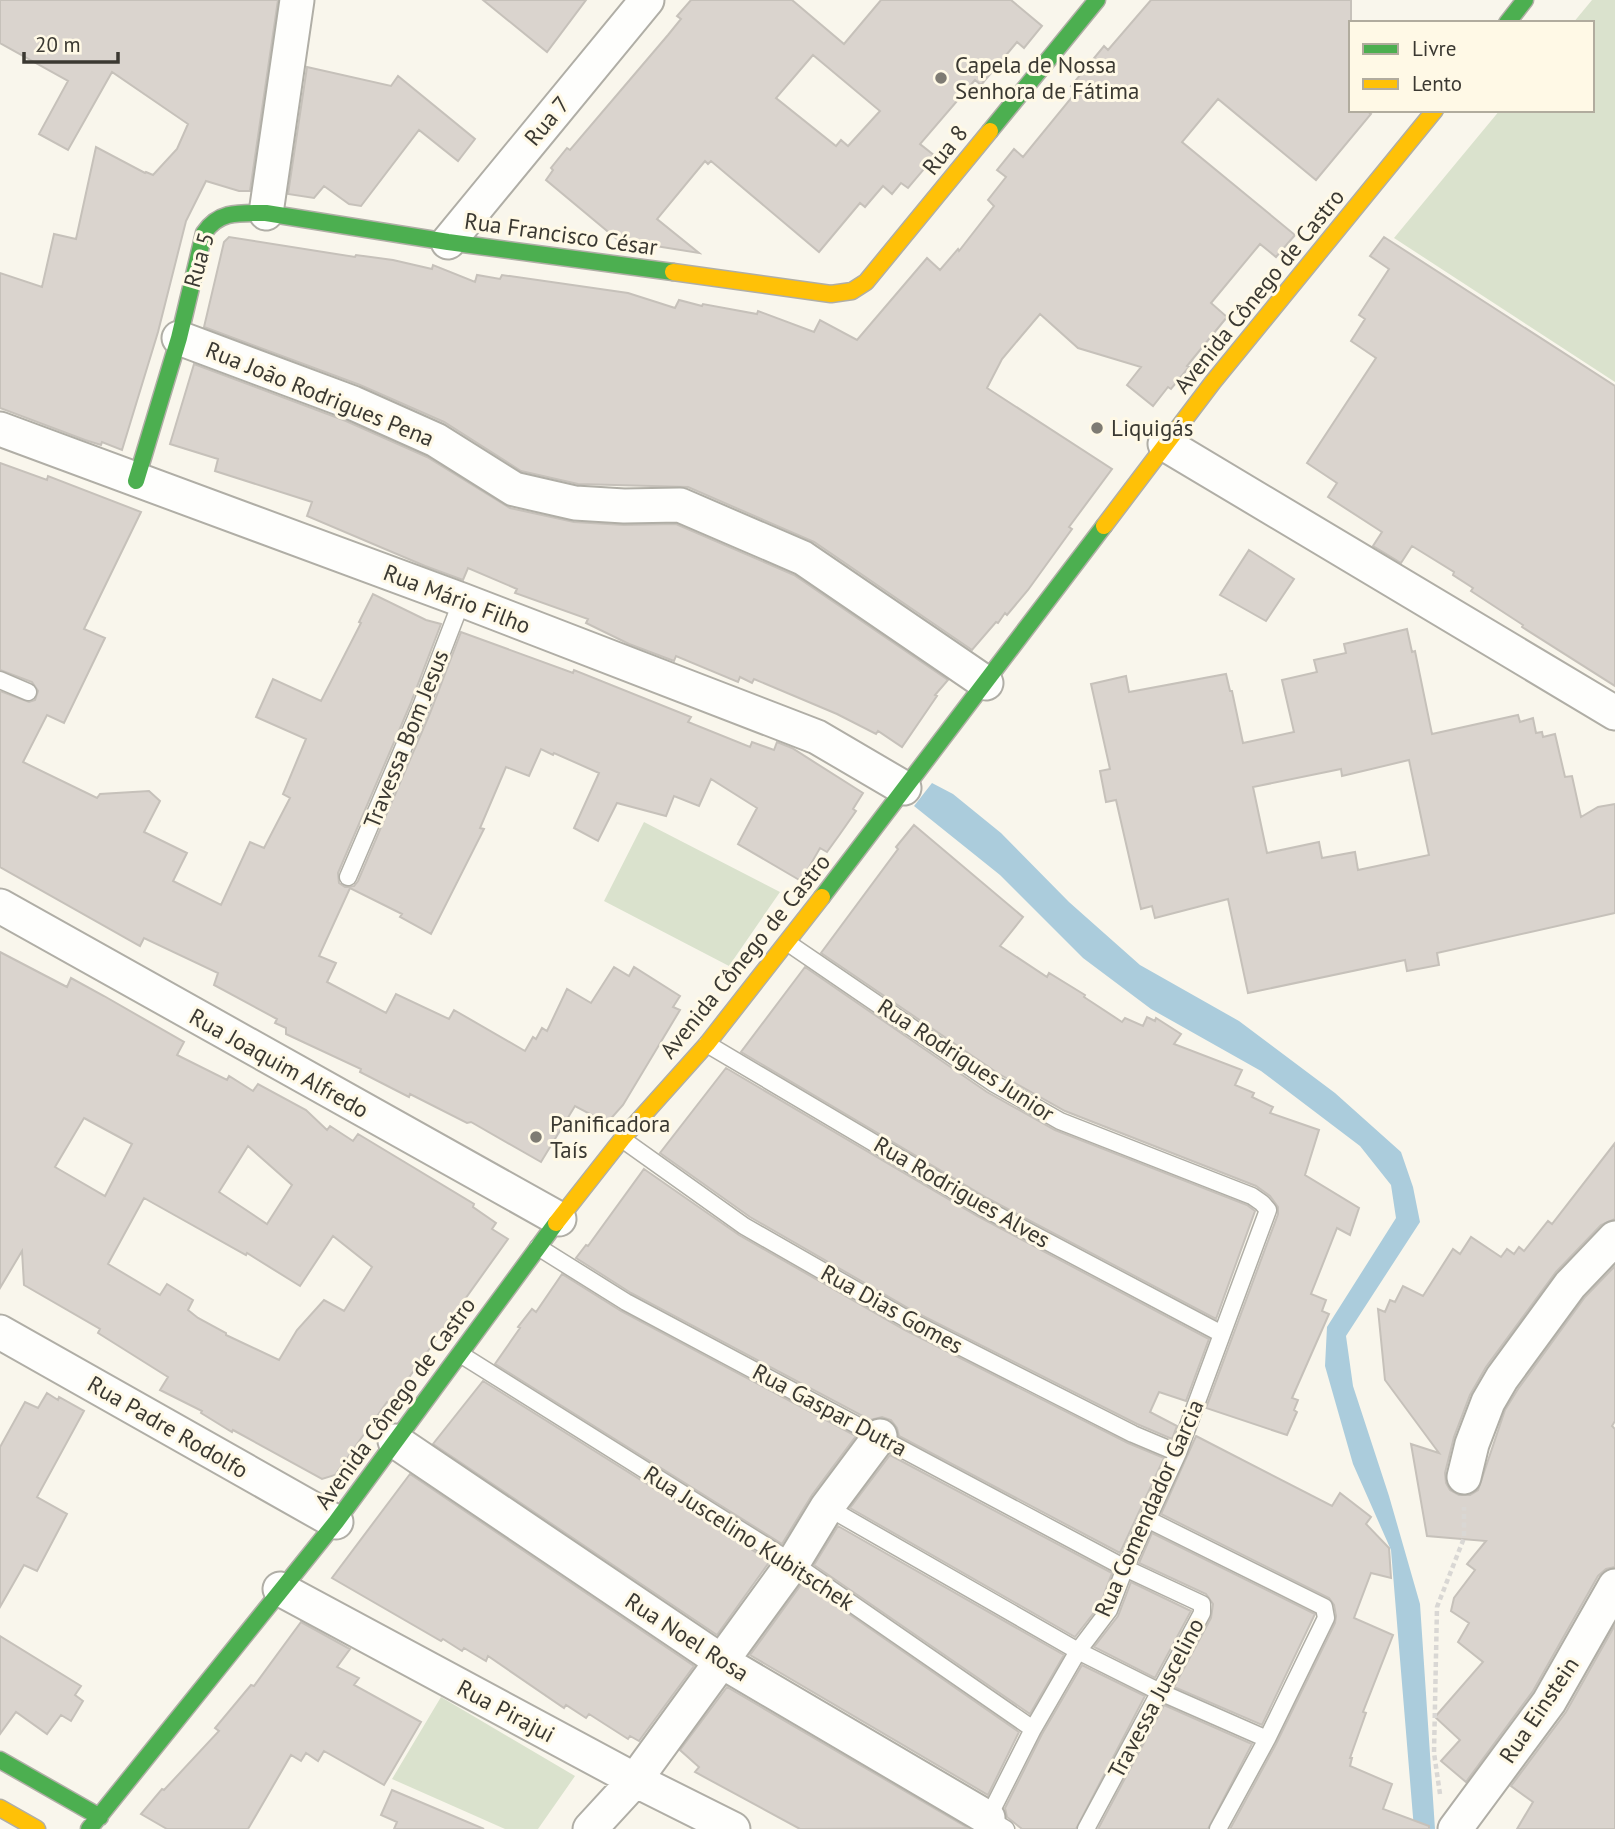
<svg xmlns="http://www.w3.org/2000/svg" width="1615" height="1829" viewBox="0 0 1615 1829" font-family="'PT Sans',sans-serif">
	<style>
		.green { fill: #dae2cd }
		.water { fill: #abccdc }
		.building { fill: #dad4ce; stroke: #c6c1ba; stroke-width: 2; fill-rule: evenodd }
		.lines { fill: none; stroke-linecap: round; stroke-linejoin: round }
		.lane-casing { stroke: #b0aea6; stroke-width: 19 }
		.street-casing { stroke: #b0aea6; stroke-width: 37 }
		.fast-casing { stroke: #b0aea6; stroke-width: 19 }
		.slow-casing { stroke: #b0aea6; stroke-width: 19 }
		.path { stroke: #d9d7d4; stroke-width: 4.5; stroke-dasharray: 5 3.5; stroke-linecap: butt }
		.lane { stroke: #fefefc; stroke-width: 16 }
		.street { stroke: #fefefc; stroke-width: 33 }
		.fast { stroke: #4caf50; stroke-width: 16 }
		.slow { stroke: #ffc107; stroke-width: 16 }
		.poi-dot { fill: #7e7b73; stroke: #fff9e6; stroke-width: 2.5 }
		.labels { text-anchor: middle; stroke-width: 6; stroke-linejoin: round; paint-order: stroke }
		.poi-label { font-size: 23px; fill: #3b3932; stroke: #fff9e6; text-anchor: start }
		.street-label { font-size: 23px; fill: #3b3932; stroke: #fff9e6 }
	</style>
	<rect width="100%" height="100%" fill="#f9f6ec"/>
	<path class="green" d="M1592,0H1615V382L1394,238L1500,110H1592V23H1573Z
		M644,822L780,892L729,966L604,901Z
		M441,1697L575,1776L538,1829H505L392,1779Z"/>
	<path class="water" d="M932,783L953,794L1001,833L1069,902L1140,965L1239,1021L1335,1093L1401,1152L1413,1187L1420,1222L1346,1336L1353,1386L1389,1496L1420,1604L1435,1829H1414L1391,1550L1353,1464L1325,1366L1327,1327L1396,1218L1391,1185L1360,1146L1261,1071L1151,1009L1083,958L1000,875L914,806Z"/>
	<path class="building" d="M0,0H278L250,191H239L206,181L186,221L158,332L122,450L102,442L101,445L85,440L0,408V273L42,287L54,234L76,239L96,147L145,173L146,172L153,175L177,149L188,124L112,72L68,150L39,134L68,81L0,43Z
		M483,0H586L547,52Z
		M691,0H792L844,44L881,0H1011L1042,26L1024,48L1017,42L981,85L975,80L920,144L935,156L908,188L901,183L892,194L883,186L865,207L860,203L819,252L711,161L708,164L705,161L657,219L699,253L618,240L546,180L553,170L551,168L567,148L570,150L668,35L681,19L677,16ZM813,55L880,111L848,146L841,140L836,146L776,98Z
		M1151,0H1351V110H1366L1371,114L1316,180L1218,99L1182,142L1295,235L1276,257L1260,244L1211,303L1227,317L1187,366L1189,367L1171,389L1168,387L1153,406L1127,385L1141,367L1078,348L1040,314L1002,359L987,388L1112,469L1069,527L1072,529L1028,590L1007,615L1005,613L998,623L996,622L972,650L814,542L688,487L578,484L521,471L444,422L360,385L204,327L224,242L229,237L355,257L356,255L393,260L432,269L433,265L475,282L477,275L500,279L502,275L628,293L675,308L679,300L702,306L703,304L757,314L758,311L814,332L820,320L857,340L927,258L940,270L958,249L959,251L994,206L988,200L1006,177L997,170L1014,149L1023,157L1077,91L1071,86L1104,46L1108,50Z
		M307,67L391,86L398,76L475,139L458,161L419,130L361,206L349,204L324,186L314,198L288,194Z
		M1384,237L1615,386V686L1522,627L1523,625L1471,591L1473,588L1453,575L1454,572L1412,546L1401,563L1373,546L1382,532L1328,497L1337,483L1307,463L1376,358L1351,341L1365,319L1359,315L1389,269L1370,256Z
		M194,364L346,421L427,457L510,508L574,522L624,525L676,524L794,575L948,680L935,695L937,696L902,747L878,731L876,734L837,714L754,679L752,683L740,677L738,682L676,656L674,661L629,644L586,623L588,619L515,593L517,589L468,568L463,580L425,566L307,516L312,502L215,471L218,459L170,444Z
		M0,463L47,480L48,476L141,512L84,629L105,638L64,723L47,715L23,762L97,798L100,794L149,791L160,801L144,832L187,853L173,881L221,905L250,842L264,848L290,798L283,794L306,739L256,717L273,679L321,701L361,623L359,622L373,594L426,620L441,624L410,705L338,873L339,883L345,887L354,886L358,881L430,713L461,632L573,673L574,670L691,717L688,722L750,747L752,742L774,750L777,742L792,748L863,793L853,809L856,811L840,834L827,852L820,848L801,881L738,844L757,808L711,779L699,806L674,796L666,816L617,803L598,841L574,828L599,773L554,753L553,755L541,749L529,776L506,767L480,828L484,829L431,934L400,917L402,914L350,888L319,956L336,963L327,982L386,1013L396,994L449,1019L454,1010L525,1051L533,1037L536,1039L542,1028L547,1031L567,989L591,1003L614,967L629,976L634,967L680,996L673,1007L680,1010L623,1105L607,1123L575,1106L541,1162L471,1122L467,1123L410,1094L409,1097L360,1072L361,1069L286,1034V1028L275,1023L277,1019L214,985L218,973L144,938L140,946L0,867V691L29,702L35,700L38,691L32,682L0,670Z
		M1249,550L1294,579L1266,621L1220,595Z
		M1407,629L1412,652L1415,651L1432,734L1518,715L1520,722L1533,718L1536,733L1542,732L1543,737L1555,734L1565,777L1572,776L1581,817L1598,807L1615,804V913L1437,953L1439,965L1407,971L1405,960L1248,993L1228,899L1155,918L1152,906L1141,909L1116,800L1106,802L1100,771L1110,769L1091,684L1126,676L1129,692L1226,674L1230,691H1232L1243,743L1294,732L1282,680L1317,672L1314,660L1346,653L1344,644ZM1409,760L1429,855L1358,870L1355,852L1322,858L1319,842L1267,853L1253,787L1341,769L1342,776Z
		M914,825L1023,917L1000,946L1047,977L1049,973L1085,995L1084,997L1122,1022L1125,1018L1143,1026L1147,1017L1155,1021L1156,1018L1181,1034L1174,1044L1242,1070L1235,1085L1254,1093L1252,1097L1273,1107L1270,1113L1319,1130L1305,1175L1359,1208L1350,1235L1337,1228L1311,1294L1326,1300L1322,1311L1329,1314L1292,1398L1298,1400L1294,1410L1297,1412L1287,1435L1206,1408L1278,1214V1207L1270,1196L1256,1186L1065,1111L999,1074L821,953L898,849L896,847Z
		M0,952L67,987L71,978L104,996L184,1042L177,1055L227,1080L229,1076L253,1091L258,1084L306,1110L327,1130L330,1126L353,1141L358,1134L474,1204L473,1207L496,1223L492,1229L508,1239L390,1404L387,1402L335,1475L322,1479L233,1430L232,1432L201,1413L202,1411L160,1390L168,1377L98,1333L100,1329L24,1285L22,1251L0,1288ZM84,1118L132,1144L105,1196L55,1167ZM248,1146L292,1185L267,1224L219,1192ZM144,1198L246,1255L247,1253L300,1286L333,1236L372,1267L344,1311L324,1300L297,1330L279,1360L226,1335V1333L198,1318L188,1310L193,1300L167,1284L160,1295L108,1264Z
		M805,967L987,1092L1055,1130L1247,1205L1255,1211L1216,1319L987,1198L741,1052Z
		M726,1068L977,1216L1209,1339L1186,1401L1159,1392L1150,1412L1177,1426L1172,1439L1137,1424L915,1312L750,1217L660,1153Z
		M1615,1143V1219L1601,1225L1556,1272L1486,1367L1470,1395L1454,1437L1445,1473L1446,1483L1450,1490L1459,1495H1470L1478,1490L1505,1410L1518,1389L1585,1297L1615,1266V1421L1612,1426L1615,1429V1567L1606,1569L1598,1576L1533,1691L1466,1782L1441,1761L1460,1740L1435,1717L1483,1662L1458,1642L1469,1623L1451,1611L1454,1598L1475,1570L1467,1564L1486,1541L1427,1536L1411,1444L1439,1453L1385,1380L1378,1309L1385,1312L1390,1300L1395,1302L1403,1286L1423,1296L1453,1249L1460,1254L1471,1237L1501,1257L1507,1249L1514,1254L1519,1247L1524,1251L1548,1221L1552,1224Z
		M644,1169L739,1235L905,1330L1128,1443L1164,1458L1120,1553L899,1436L897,1428L891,1420L882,1417L870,1420L631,1293L576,1258L586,1245L588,1246Z
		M562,1274L621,1311L856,1436L812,1495L782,1544L495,1364L520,1328L518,1327L532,1309L536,1312Z
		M483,1381L770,1561L717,1635L433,1444Z
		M47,1393L58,1400L59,1397L84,1411L37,1497L67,1514L37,1571L24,1565L0,1607V1447L25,1402L38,1408Z
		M1196,1436L1332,1506L1340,1493L1371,1517L1366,1524L1389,1548L1391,1578L1371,1573L1354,1618L1393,1635L1363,1712L1366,1713L1350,1758H1352L1350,1766L1392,1784L1383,1809L1429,1826V1829H1230L1276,1744L1335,1623L1336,1616L1334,1605L1329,1598L1161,1514Z
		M890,1455L1112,1573L1100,1605L1075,1637L850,1508Z
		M410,1474L694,1666L639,1741L630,1736L628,1739L589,1714L586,1718L566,1705L564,1708L488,1656L486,1661L464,1648L462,1651L443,1639L441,1641L332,1578Z
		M838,1526L1064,1655L1030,1714L814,1565Z
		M1152,1533L1315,1614L1262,1725L1174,1687L1211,1618L1213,1604L1206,1594L1139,1563Z
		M803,1582L1019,1732L988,1795L750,1655Z
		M1131,1582L1191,1611L1155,1678L1094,1647L1118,1616Z
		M301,1622L350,1649L337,1667L359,1678L354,1685L421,1722L384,1785L324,1751L318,1761L306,1753L301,1761L291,1755L248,1829H167L141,1814L162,1789L164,1790L219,1731L215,1728L251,1685L254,1686Z
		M1615,1625V1829H1517L1533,1802L1511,1786L1566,1712Z
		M0,1636L81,1686L75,1695L83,1701L71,1721L61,1715L47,1734L16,1712L0,1734Z
		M1082,1665L1145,1696L1076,1829H1022L1007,1817L1005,1808L1042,1734Z
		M727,1687L968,1828L800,1829L695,1772L699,1767L680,1750Z
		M1164,1705L1252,1744L1208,1829H1098Z
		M392,1790L484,1829H394L397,1822L381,1815Z"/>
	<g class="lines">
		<defs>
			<path id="lane" d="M0,680L28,692
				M348,877L420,709L462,600
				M788,943L993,1083L1060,1121L1252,1196L1262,1203L1268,1210L1178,1453L1125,1568L1109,1610L1078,1651L1033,1729L987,1820
				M707,1044L982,1207L1220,1333
				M622,1139L744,1226L910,1321L1133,1434L1178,1453
				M538,1247L626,1302L1125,1568L1202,1604V1613L1086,1829
				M460,1354L793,1563L1033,1729
				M827,1507L1078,1651L1160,1692L1267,1739
				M1147,1519L1324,1607L1326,1618L1267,1739L1218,1829
				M988,1818L1006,1829"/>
			<path id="street" d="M266,213L297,0
				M448,242L647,0
				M179,338L353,403L436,440L514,489L575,503L624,506L680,505L803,558L986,683
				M0,429L462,600L817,737L904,788
				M1165,444L1615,713
				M0,906L559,1219
				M0,1332L336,1522
				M395,1441L721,1661L988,1818
				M1464,1477L1472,1444L1488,1402L1502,1378L1570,1285L1615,1238
				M280,1589L635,1780L733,1829
				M590,1829L635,1780L793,1563L827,1507L880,1436
				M1455,1829L1549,1702L1615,1586"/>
			<path id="fast" d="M1507,23L1525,0
				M990,131L1097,0
				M136,481L179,338L204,233C219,210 241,213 266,213L448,242L673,272
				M822,897L1104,526
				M0,1760L100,1817
				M89,1829L336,1522L556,1223"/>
			<path id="slow" d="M673,272L831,294L852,291L866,282L990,131
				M1104,526L1213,382L1435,110
				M556,1223L622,1139L707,1044L822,897
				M0,1808L37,1829"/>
		</defs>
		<use href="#lane" class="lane-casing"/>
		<use href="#street" class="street-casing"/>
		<use href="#fast" class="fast-casing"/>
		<use href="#slow" class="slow-casing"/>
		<path class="path" d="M1440,1794L1434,1753L1437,1607L1464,1538V1507"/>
		<use href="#lane" class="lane"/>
		<use href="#street" class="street"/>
		<use href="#fast" class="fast"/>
		<use href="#slow" class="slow"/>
	</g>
	<g class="poi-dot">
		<circle cx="941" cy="78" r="7"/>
		<circle cx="1097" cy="428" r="7"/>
		<circle cx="536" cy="1137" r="7"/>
	</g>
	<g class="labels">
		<g class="poi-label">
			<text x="955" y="73">Capela de Nossa<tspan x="955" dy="26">Senhora de Fátima</tspan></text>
			<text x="1111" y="436">Liquigás</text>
			<text x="550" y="1132">Panificadora<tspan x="550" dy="26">Taís</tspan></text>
		</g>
		<g class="street-label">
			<text transform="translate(547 121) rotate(-50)" y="8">Rua 7</text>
			<text transform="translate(945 150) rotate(-51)" y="8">Rua 8</text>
			<text transform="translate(561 234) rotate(8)" y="8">Rua Francisco César</text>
			<text transform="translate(199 260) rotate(-74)" y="8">Rua 5</text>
			<text transform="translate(1259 291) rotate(-51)" y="8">Avenida Cônego de Castro</text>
			<text transform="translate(320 394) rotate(22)" y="8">Rua João Rodrigues Pena</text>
			<text transform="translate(457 599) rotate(21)" y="8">Rua Mário Filho</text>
			<text transform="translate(406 739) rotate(-68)" y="8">Travessa Bom Jesus</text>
			<text transform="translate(745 956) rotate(-51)" y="8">Avenida Cônego de Castro</text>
			<text transform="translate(966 1060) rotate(33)" y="8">Rua Rodrigues Junior</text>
			<text transform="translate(279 1063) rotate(29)" y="8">Rua Joaquim Alfredo</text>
			<text transform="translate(962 1192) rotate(30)" y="8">Rua Rodrigues Alves</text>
			<text transform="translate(892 1309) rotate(29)" y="8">Rua Dias Gomes</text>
			<text transform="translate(395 1403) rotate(-54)" y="8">Avenida Cônego de Castro</text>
			<text transform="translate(830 1410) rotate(28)" y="8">Rua Gaspar Dutra</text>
			<text transform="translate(168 1427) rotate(30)" y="8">Rua Padre Rodolfo</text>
			<text transform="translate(1149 1508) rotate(-66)" y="8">Rua Comendador Garcia</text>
			<text transform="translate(749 1538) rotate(33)" y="8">Rua Juscelino Kubitschek</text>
			<text transform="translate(687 1637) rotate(33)" y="8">Rua Noel Rosa</text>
			<text transform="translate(1156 1698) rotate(-62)" y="8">Travessa Juscelino</text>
			<text transform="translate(1539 1710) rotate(-56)" y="8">Rua Einstein</text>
			<text transform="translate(506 1711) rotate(28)" y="8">Rua Pirajui</text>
		</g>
	</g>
	<rect x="1349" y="21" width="245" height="91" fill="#fff9e6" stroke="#b1ac9e" stroke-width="2"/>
	<rect x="1363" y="44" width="35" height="10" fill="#4caf50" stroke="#b1ac9e" stroke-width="2"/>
	<text x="1412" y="56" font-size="21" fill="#3b3932">Livre</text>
	<rect x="1363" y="79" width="35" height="10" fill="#ffc107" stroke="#b1ac9e" stroke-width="2"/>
	<text x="1412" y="91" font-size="21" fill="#3b3932">Lento</text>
	<path d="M24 52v10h94v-10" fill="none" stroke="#3b3932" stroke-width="3.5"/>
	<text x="35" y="52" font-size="21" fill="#3b3932" stroke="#fff9e6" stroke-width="5" paint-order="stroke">20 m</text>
</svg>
